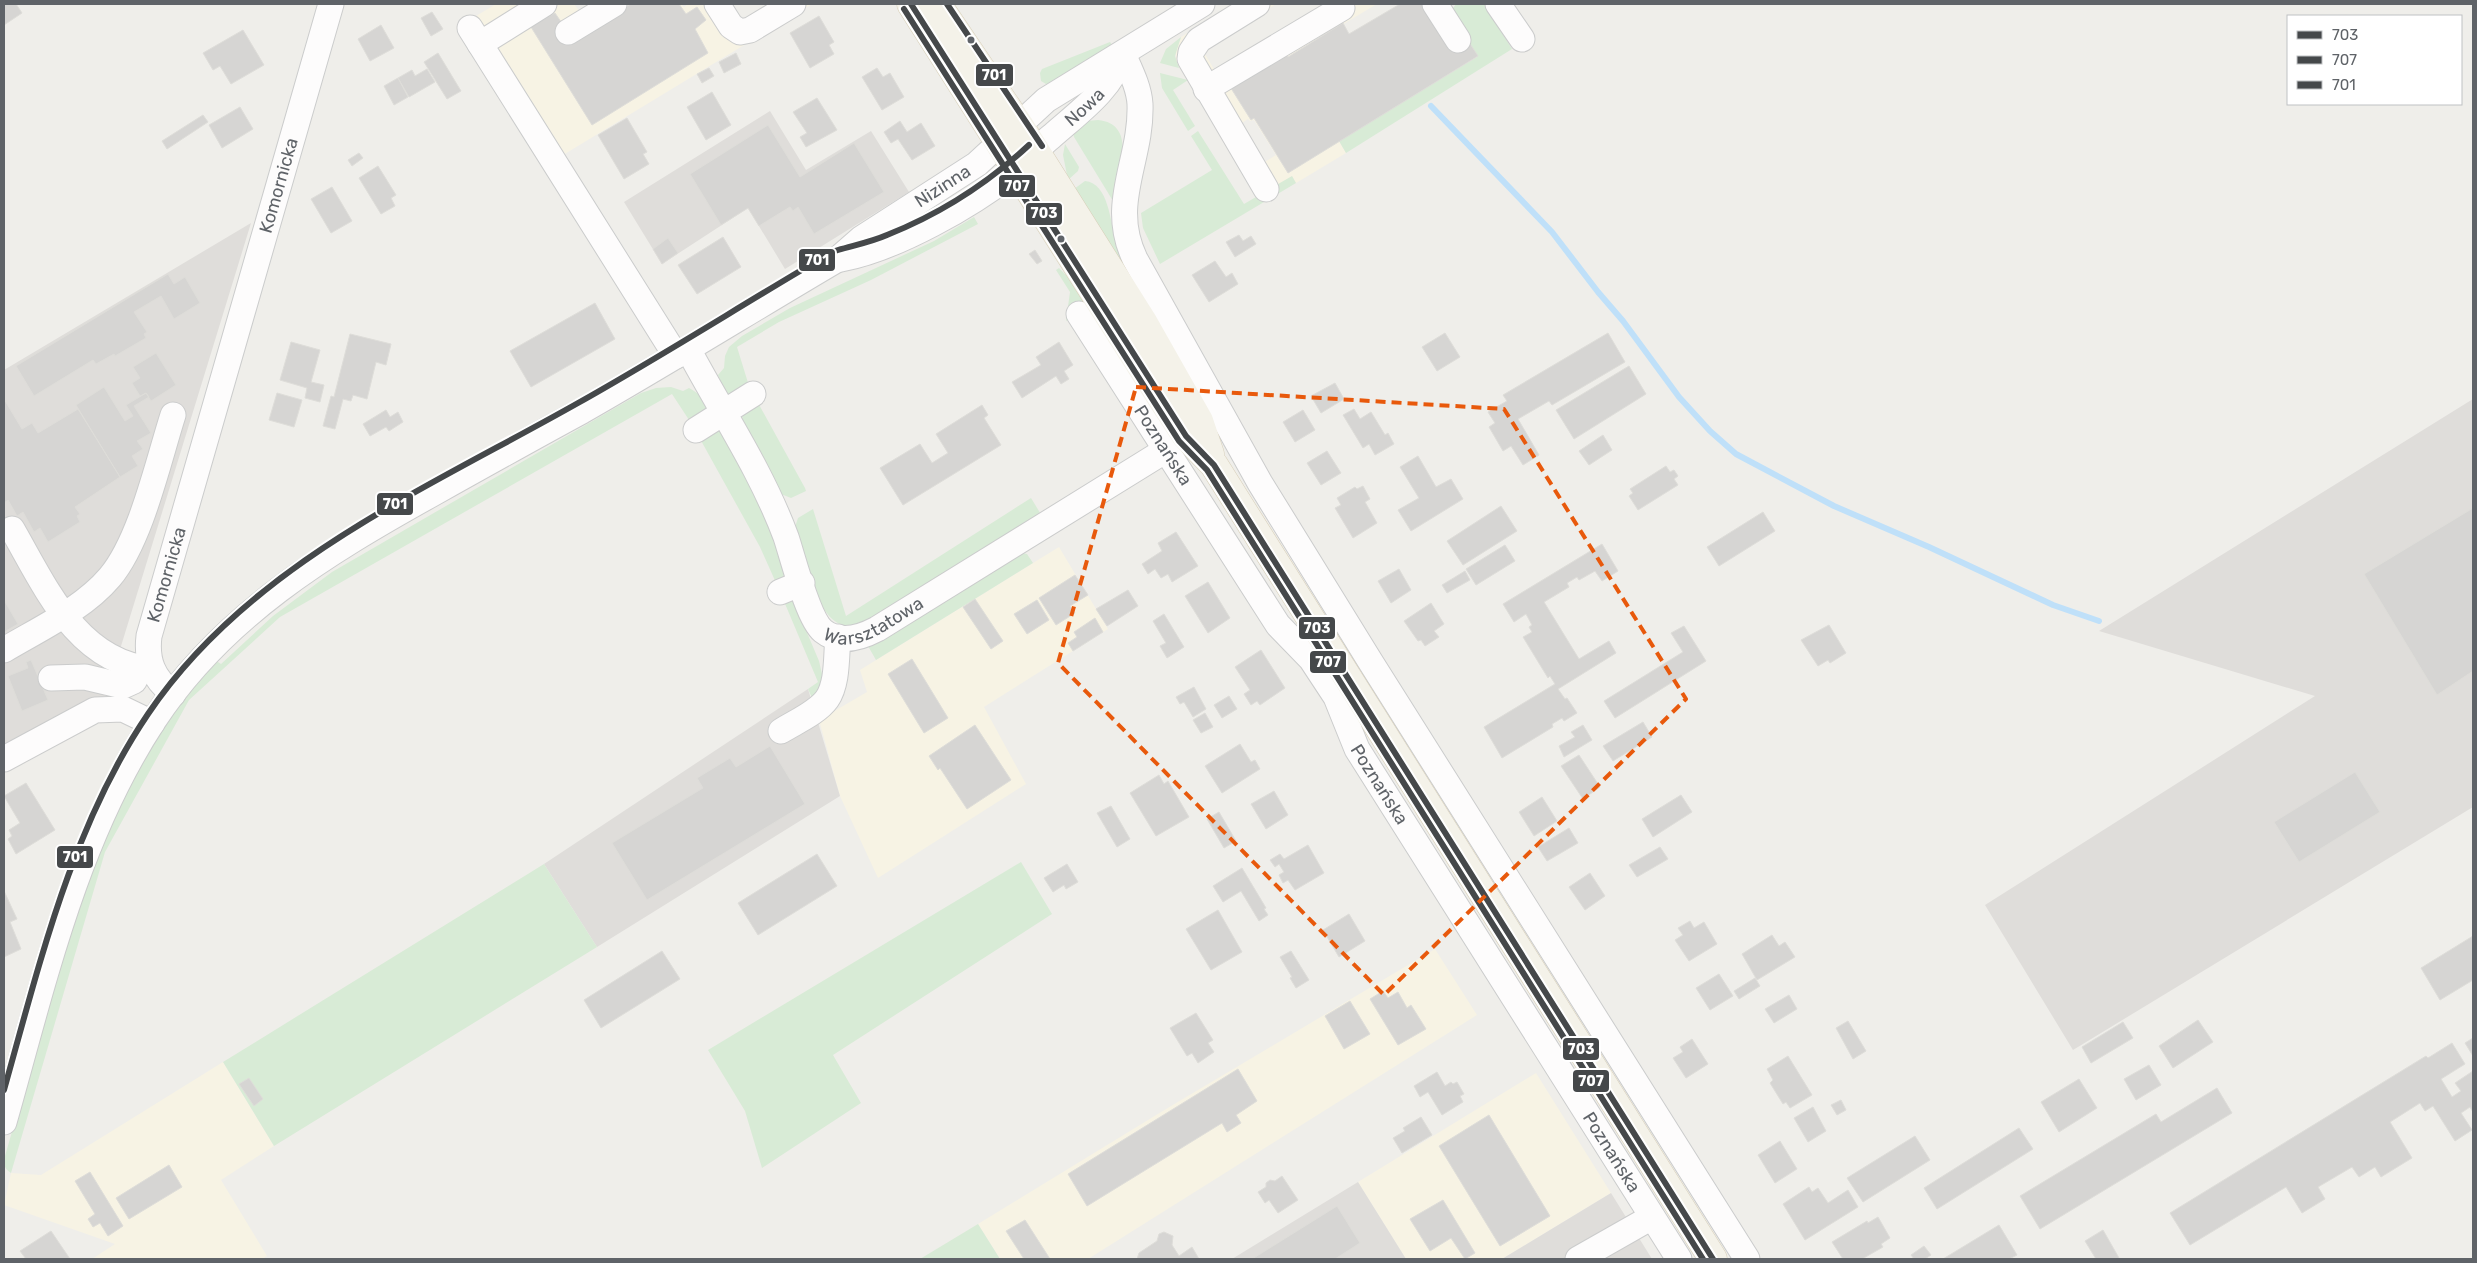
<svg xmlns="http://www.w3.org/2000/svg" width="2477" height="1263" viewBox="0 0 2477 1263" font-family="Rubik,sans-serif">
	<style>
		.commercial { fill: #f7f3e4; fill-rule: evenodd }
		.industrial { fill: #dfddda }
		.green { fill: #d8ebd6 }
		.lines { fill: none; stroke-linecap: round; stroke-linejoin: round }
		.stream { stroke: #bfe0f9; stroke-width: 6 }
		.building { fill: #d6d5d3; stroke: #deddd9 }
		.minor-casing { stroke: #cbcccc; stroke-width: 27 }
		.major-casing { stroke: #d7ceb8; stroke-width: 29 }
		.minor { stroke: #fdfcfc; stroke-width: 25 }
		.major { stroke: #f4f2e9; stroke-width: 28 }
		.bus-1-casing { stroke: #fff; stroke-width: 10 }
		.bus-2-casing { stroke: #fff; stroke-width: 10 }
		.bus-3-casing { stroke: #fff; stroke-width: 10 }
		.bus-1 { stroke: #45484a; stroke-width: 6 }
		.bus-2 { stroke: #45484a; stroke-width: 6 }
		.bus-3 { stroke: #45484a; stroke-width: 6 }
		.marked { fill: none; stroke: #e8590c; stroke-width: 4; stroke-dasharray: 10 6; stroke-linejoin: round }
		.bus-dot { fill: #5f6368; stroke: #fff; stroke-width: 2 }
		.labels { text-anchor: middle; stroke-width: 4.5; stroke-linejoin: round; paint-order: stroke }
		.street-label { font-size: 18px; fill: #5f6368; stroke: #fff }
		.line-badge { stroke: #fff; stroke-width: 2 }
		.badge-label { font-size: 14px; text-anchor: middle; font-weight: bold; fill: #fff }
	</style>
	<rect width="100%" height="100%" fill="#efeeea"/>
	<path class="commercial" d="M496,4H574L580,12L593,4H681L684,7L688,4H731L743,22L774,4H812L545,166L456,28Z
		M1235,4H1276L1202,49L1217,74L1325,8L1323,4H1377L1288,57L1284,51L1229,85L1250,119L1254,118L1288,173L1339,141L1346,153L1296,183L1292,177L1260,196L1176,62V50L1181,37ZM1248,119L1250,121L1254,120L1276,155L1263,163L1239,125Z
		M1059,547L1108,629L984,707L1026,784L878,878L840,796L819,720L867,692L860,670Z
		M1435,949L1477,1015L1088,1259H1000L978,1224L1166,1109Z
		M223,1062L274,1146L221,1180L267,1256L262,1259H92L115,1244L4,1205L11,1173L41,1175Z
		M1536,1073L1611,1193L1502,1259H1406L1358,1182Z"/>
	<path class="industrial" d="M770,111L806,170L871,131L909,192L785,269L748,208L662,264L624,202Z
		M251,223L106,695L4,749V370Z
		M2473,399V807L2073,1050L1985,905L2315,696L2099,631Z
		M808,689L840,796L597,947L544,864Z
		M1358,1182L1406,1259H1232Z
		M1611,1193L1652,1259H1502Z"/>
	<path class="green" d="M1456,4H1484L1512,49L1346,153L1339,141L1477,57L1451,11Z
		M1181,37L1175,56L1179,68L1160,63L1166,49Z
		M1110,42L1112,45L1051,83L1046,84L1041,81L1040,73L1042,69Z
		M1160,73L1188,80L1173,90L1195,126L1188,131L1162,88Z
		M1098,120C1139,124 1118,175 1113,201L1074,137L1073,132L1087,121Z
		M1198,131L1244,204L1292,176L1296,183L1160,264L1143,228L1141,213L1212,170L1191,136Z
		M1065,144L1079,167L1078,171L1068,180L1063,155Z
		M1085,181C1109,183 1110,223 1116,240C1119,246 1122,252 1125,258L1120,261L1074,189Z
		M974,217L978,224L871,280L779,322L737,347L749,386L730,396L725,392L718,375L724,368L725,356L729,347L742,336L790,308L934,241Z
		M1059,268L1087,297V308L1066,321L1070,292L1056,270Z
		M671,387L683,391L689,388C697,392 707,400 707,410L691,423L672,394L280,617L189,700L105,852L11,1173C4,1169 3,1163 5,1156C43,1026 76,875 144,758C165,723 190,691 215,660L221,664L273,616L332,572L641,393L656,388Z
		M757,401L805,488L806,491L791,498L781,494L766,462L742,420L743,411Z
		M720,430L765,512L785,572L782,580L777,585L760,547L699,437Z
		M1031,498L1042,516L877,618C869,620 859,625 851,626C816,629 804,552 795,527L798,518L813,509L846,616Z
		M1022,553L1027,554L1033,563L876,660L868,646Z
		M783,599L794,602L819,661L822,674L821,684L813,700L808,689L818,682Z
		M1021,862L1052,914L833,1055L861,1103L762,1168L745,1111L708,1050Z
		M544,864L597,947L274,1146L223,1062Z
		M978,1224L1000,1259H920Z"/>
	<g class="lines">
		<path class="stream" d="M1431,106L1552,232L1598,292L1623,321L1679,397L1710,431L1736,454L1834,506L1929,547L2053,605L2099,621"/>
	</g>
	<path class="building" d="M4,4H16L22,13L4,25Z
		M631,4H679L686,14L697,7L706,20L695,29L708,53L592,125L531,27L555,13L572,38Z
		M1400,4H1423L1465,36L1478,56L1288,173L1254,118L1251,120L1229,85L1284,51L1288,57L1343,23L1349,34Z
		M432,12L443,29L431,36L421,18Z
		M819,16L834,42L829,45L834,54L810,68L790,33Z
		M381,25L394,48L370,61L358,39Z
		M243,30L264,65L231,84L220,66L213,70L203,53Z
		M438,53L461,91L447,99L424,62Z
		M736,53L741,64L724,73L719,62Z
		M709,68L714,76L702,83L697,74Z
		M877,68L883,77L890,73L904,97L882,110L862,77Z
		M427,69L435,82L409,97L398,78L412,70L415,76Z
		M398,78L408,97L394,105L384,86Z
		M712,92L731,125L706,140L687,107Z
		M817,98L837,130L806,147L800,137L807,133L793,112Z
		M240,107L253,129L222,148L209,125Z
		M203,115L208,122L167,149L162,141Z
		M627,118L647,152L643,154L649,164L624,179L598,135Z
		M900,121L907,132L921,123L935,146L912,160L898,139L891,143L884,132Z
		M768,125L800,177L854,143L884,192L814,234L798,207L793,211L790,207L759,226L748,208L721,225L690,174Z
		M359,153L363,158L352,166L348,160Z
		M378,166L396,195L391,198L395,206L381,214L359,178Z
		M332,187L352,221L331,233L311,199Z
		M1239,235L1243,241L1251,236L1256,244L1235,257L1226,242Z
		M723,237L741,267L697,294L678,265Z
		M668,238L678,253L662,264L653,249Z
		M1035,250L1042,261L1037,264L1029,254Z
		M1215,261L1226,277L1232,273L1238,284L1209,302L1192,275Z
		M168,274L174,284L185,277L200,303L174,319L161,296L134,312L147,332L144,334L146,338L115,356L114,354L96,364L93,360L34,396L16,366Z
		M595,303L615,339L531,387L510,351Z
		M1445,333L1460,357L1437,371L1422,347Z
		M1608,333L1625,362L1552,405L1549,401L1518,419L1539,455L1523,465L1511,446L1503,451L1489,427L1495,423L1488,412L1507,401L1503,395Z
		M350,334L391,344L386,365L376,362L367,399L353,395L351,401L343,399L335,429L323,426L331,396L334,397Z
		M291,342L320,350L311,382L324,385L320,402L305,398L307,388L280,380Z
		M1059,342L1073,365L1064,371L1069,379L1061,384L1056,376L1022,398L1012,382L1041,365L1036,357Z
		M156,353L176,385L151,401L146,393L140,396L132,383L140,378L133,367Z
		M1629,366L1646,394L1574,439L1556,410Z
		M1335,383L1344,399L1321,413L1311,396Z
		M104,387L125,421L133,416L126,405L146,393L149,397L134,406L151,433L137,441L143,449L132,456L138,466L120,477L76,405Z
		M277,393L302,400L294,427L269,420Z
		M4,399L22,429L32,423L38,433L78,409L120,477L75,507L80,514L77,516L80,522L48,542L40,528L34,532L23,512L17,516L8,500L4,503Z
		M982,405L988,415L984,418L1001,445L903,505L880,468L920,444L932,463L948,453L936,434Z
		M1354,409L1360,419L1371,412L1385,435L1388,433L1394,444L1375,455L1369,444L1363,448L1343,415Z
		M386,410L390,417L398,412L403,422L389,431L386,427L370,436L363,424Z
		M1303,410L1315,430L1295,442L1283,422Z
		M1603,435L1612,450L1589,465L1579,451Z
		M1327,451L1341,473L1321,485L1307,463Z
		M1418,456L1436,487L1451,479L1463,499L1411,531L1398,510L1419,498L1400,467Z
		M1666,466L1670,472L1674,470L1678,476L1674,479L1678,485L1638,510L1629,496L1633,493L1630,489Z
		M1363,486L1370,499L1365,502L1377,523L1353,538L1335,508L1341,505L1337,498L1355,487L1357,489Z
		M1501,506L1517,531L1463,565L1447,541Z
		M2473,508V671L2437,695L2364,574Z
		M1763,512L1775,531L1719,566L1707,547Z
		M1176,532L1198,566L1172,582L1168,574L1161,578L1155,569L1148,574L1142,564L1162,551L1158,543Z
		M1602,544L1618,571L1602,581L1595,571L1579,580L1577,577L1567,583L1569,587L1544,602L1579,659L1609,641L1616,653L1558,689L1565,699L1567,698L1577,713L1564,721L1562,718L1552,724L1553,727L1502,758L1484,727L1555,684L1550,676L1548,678L1523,637L1532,632L1529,627L1532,625L1526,614L1514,622L1503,604Z
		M1505,545L1515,561L1476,585L1466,569Z
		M1399,569L1411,590L1391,603L1378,581Z
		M1465,571L1470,580L1447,593L1442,585Z
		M1075,575L1088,595L1070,606L1075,613L1056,625L1039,598Z
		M1208,582L1230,618L1208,633L1185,596Z
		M1128,590L1138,606L1107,626L1096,609Z
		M975,599L1003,641L991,649L963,607Z
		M4,600L18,624L4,632Z
		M1037,600L1049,620L1027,634L1014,614Z
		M1431,603L1444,624L1434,631L1439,637L1425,646L1421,640L1418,641L1404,621Z
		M1164,614L1184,647L1167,658L1160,646L1166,643L1153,621Z
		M1095,618L1103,632L1073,651L1068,643L1077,637L1074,632Z
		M1829,625L1846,653L1830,663L1828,660L1818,666L1801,640Z
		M1684,626L1706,661L1615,718L1604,701L1683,652L1671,633Z
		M1261,650L1285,688L1260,705L1257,701L1251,705L1244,694L1250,690L1235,667Z
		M912,659L948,718L924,733L888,674Z
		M31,660L48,700L22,711L8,676L28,668L26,662Z
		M1194,687L1206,709L1193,717L1184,702L1180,704L1176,697Z
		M1229,696L1237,709L1222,718L1214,705Z
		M1205,713L1213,727L1201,733L1193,720Z
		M1643,722L1652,737L1613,761L1603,746Z
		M975,725L1011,780L967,809L940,768L938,770L929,756Z
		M1583,725L1592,740L1564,757L1559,746L1575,737L1571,732Z
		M1240,744L1251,762L1255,760L1260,769L1222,793L1205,766Z
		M770,746L805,804L647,900L612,843L703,788L697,778L730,758L736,767Z
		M1579,755L1600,787L1583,799L1561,766Z
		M2355,772L2380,812L2299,862L2274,822Z
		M1159,775L1164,784L1168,781L1189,817L1156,836L1130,793Z
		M26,783L55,830L16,854L8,839L12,836L9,830L20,823L4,796Z
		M1274,791L1288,815L1266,829L1251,804Z
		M1681,795L1692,812L1653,837L1642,819Z
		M1542,797L1557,821L1534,836L1519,812Z
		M1111,806L1130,839L1117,847L1097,813Z
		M1219,812L1236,841L1224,848L1207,819Z
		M1569,828L1578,843L1547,861L1538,847Z
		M1308,845L1324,873L1295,890L1288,880L1283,883L1279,875L1284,872L1279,864L1275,867L1270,860L1280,854L1284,859Z
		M1660,847L1668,859L1637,877L1629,865Z
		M817,854L837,886L758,935L738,903Z
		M1067,864L1078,882L1066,889L1064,885L1053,892L1044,878Z
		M1242,868L1266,908L1264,909L1268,915L1259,921L1241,891L1223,902L1213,886Z
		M1590,873L1605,896L1585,910L1569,887Z
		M4,891L17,919L10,922L21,949L4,957Z
		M1218,910L1242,952L1211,970L1186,929Z
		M1349,914L1365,941L1339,957L1323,930Z
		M1690,921L1694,928L1704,922L1717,944L1689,961L1675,940L1683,935L1678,928Z
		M1772,935L1779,946L1785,942L1795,957L1757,980L1742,954Z
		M2473,936V980L2440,1000L2421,968Z
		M662,951L680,979L601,1028L584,1000Z
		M1291,951L1309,980L1296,988L1290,978L1292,977L1280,957Z
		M1719,974L1733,996L1710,1010L1696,988Z
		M1755,978L1760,986L1739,999L1734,991Z
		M1383,991L1388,998L1398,992L1407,1008L1411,1005L1426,1029L1398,1045L1370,999Z
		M1789,995L1797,1009L1774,1023L1765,1009Z
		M1350,1001L1370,1034L1344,1049L1325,1016Z
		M1196,1013L1213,1040L1208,1043L1214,1052L1198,1063L1192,1053L1187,1056L1170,1028Z
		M2198,1020L2213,1042L2173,1068L2159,1046Z
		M1848,1021L1866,1051L1853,1059L1836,1028Z
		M2123,1022L2133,1038L2091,1063L2082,1047Z
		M2473,1038V1056L2465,1043Z
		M1692,1039L1708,1064L1686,1078L1673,1058L1683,1052L1680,1047Z
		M2452,1043L2465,1064L2441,1079L2452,1097L2461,1091L2455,1083L2473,1071V1112L2470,1107L2461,1113L2472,1130L2455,1141L2433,1106L2425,1111L2420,1103L2390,1122L2412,1158L2381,1177L2375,1167L2359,1177L2352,1167L2318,1187L2325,1199L2302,1213L2286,1187L2190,1245L2170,1213L2426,1056L2428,1058Z
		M1788,1056L1812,1095L1790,1108L1786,1102L1783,1104L1770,1083L1773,1080L1767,1069Z
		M2149,1065L2161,1085L2136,1100L2124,1079Z
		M1238,1069L1257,1101L1236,1115L1241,1123L1227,1132L1222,1123L1087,1206L1068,1174Z
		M1437,1072L1445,1086L1451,1082L1453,1084L1457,1082L1464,1094L1460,1096L1463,1102L1442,1115L1428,1092L1420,1097L1414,1086Z
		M249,1078L263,1099L254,1106L239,1084Z
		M2079,1079L2097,1108L2059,1132L2041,1102Z
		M2217,1088L2232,1113L2040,1229L2020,1196L2156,1114L2161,1122Z
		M1841,1100L1846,1110L1837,1115L1831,1105Z
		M1813,1107L1826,1131L1808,1142L1794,1118Z
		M1489,1115L1550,1216L1500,1246L1439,1146Z
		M1421,1117L1432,1135L1402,1153L1393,1138L1405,1131L1403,1128Z
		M2019,1128L2033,1149L1937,1209L1924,1188Z
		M1915,1136L1930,1160L1863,1202L1847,1178Z
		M1780,1141L1797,1169L1775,1183L1758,1155Z
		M169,1165L182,1187L129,1219L116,1198Z
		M90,1172L123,1226L108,1236L100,1223L93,1227L88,1219L95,1214L75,1181Z
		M1282,1176L1298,1200L1278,1213L1269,1200L1265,1203L1258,1192L1266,1187V1183L1270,1180L1275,1181Z
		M1809,1187L1812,1192L1818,1188L1828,1203L1848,1190L1858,1207L1805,1240L1783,1204Z
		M1443,1200L1475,1253L1465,1259L1451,1238L1430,1251L1410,1219Z
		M1337,1206L1360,1243L1335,1259H1252Z
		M1878,1217L1890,1238L1881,1244L1883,1247L1862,1259H1843L1832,1242L1867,1221L1868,1223Z
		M1025,1220L1050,1259H1024L1006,1231Z
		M1999,1225L2017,1255L2009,1259H1943Z
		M2103,1230L2119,1258L2116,1259H2096L2085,1241Z
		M51,1231L70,1259H26L20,1251Z
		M1164,1232L1173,1236L1172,1245L1179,1256L1192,1247L1199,1259H1137L1139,1253L1157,1241L1159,1234Z
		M1924,1246L1931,1255L1925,1259H1914L1911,1255Z"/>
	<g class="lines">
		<defs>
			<g id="minor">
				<path d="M717,4L731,26L740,32L750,30L793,4"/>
				<path d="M1257,4L1199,40L1191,52L1190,59L1266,189"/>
				<path d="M1435,4L1458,40"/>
				<path d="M1498,4L1522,39"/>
				<path d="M470,28L676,356"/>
				<path d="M568,32L614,4"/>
				<path d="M480,44L544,4"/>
				<path d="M1123,54C1130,70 1139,87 1140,104C1142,161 1108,203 1135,259L1260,483L1370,661L1747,1259"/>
				<path d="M1206,89L1342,8"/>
				<path id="s1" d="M841,259C895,249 973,205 1016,170C1029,159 1039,146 1052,136C1079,112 1111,90 1123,54"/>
				<path id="s2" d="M1079,314L1278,625L1311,659L1336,697L1357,749L1679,1259"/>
				<path id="s3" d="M688,349C721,411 761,470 786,537C793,558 808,619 823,631C839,644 860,638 877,629L1166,450"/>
				<path d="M696,430L753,394"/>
				<path d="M12,529C45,586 77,662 151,669"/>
				<path d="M780,592L802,583"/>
				<path d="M4,650C39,629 83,609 110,577C141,540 158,462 173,415"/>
				<path d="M51,678L85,677L123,686L134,681L141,668"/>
				<path id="s4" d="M173,694C153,678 146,661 149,636L331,4"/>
				<path d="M781,731C795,722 817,713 827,699C838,683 836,656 838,637"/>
				<path d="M4,759L95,710L123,709L152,723"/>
				<path id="s5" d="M4,1122C43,985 75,840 154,720C222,616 326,553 432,494C482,466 532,438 582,411C668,362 753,309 838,259L862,238L977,164L1046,100L1202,4"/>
				<path d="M1578,1259L1652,1217"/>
			</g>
			<path id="major" d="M911,4L1163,401L1186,436L1214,465L1713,1259
				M937,4L1019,125L1143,322L1199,421L1210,454"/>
		</defs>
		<use href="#minor" class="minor-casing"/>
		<use href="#major" class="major-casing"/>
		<use href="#minor" class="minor"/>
		<use href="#major" class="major"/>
		<defs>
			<path id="bus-1" d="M911,4L1186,436L1214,465L1713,1259"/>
			<path id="bus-2" d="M904,9L1179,441L1207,470L1703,1259"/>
			<path id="bus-3" d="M947,4L1042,146
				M4,1090C40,962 72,826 148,714C249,564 426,489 578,403C653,361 726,315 800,271C812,264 825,254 838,250C855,245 871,242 887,235C940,214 988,183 1029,145"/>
		</defs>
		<use href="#bus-1" class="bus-1-casing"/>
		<use href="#bus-2" class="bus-2-casing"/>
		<use href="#bus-3" class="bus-3-casing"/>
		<use href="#bus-1" class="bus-1"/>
		<use href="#bus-2" class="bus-2"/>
		<use href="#bus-3" class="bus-3"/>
	</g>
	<path class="marked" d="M1136,387L1504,409L1686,699L1384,995L1058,663Z"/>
	<g class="bus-dot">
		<circle cx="971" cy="40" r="4.5"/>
		<circle cx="1061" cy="239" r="4.5"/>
	</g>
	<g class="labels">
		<g class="street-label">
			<text dy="6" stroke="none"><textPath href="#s1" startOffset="291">Nowa</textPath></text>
			<text dy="6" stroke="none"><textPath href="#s4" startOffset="535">Komornicka</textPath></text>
			<text dy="6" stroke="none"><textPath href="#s5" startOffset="1390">Nizinna</textPath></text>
			<text dy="6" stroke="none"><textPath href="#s2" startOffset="156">Poznańska</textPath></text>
			<text dy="6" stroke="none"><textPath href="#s4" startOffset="130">Komornicka</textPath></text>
			<text dy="6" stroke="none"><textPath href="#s3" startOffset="370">Warsztatowa</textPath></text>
			<text dy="6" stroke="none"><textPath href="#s2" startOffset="560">Poznańska</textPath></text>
			<text dy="6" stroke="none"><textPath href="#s2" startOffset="995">Poznańska</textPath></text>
		</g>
	</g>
	<g class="line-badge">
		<rect x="975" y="63" width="39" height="24" rx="5" fill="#45484a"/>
		<rect x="998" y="174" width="38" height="24" rx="5" fill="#45484a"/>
		<rect x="1025" y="202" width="38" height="24" rx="5" fill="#45484a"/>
		<rect x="798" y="248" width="38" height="24" rx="5" fill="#45484a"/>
		<rect x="376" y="492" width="38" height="24" rx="5" fill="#45484a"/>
		<rect x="1298" y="616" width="38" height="24" rx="5" fill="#45484a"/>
		<rect x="1309" y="650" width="38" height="24" rx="5" fill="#45484a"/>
		<rect x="56" y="845" width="38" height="24" rx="5" fill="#45484a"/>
		<rect x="1562" y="1037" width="38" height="24" rx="5" fill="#45484a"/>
		<rect x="1572" y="1069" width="38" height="24" rx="5" fill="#45484a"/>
	</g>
	<g class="badge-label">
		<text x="994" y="80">701</text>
		<text x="1017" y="191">707</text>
		<text x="1044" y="218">703</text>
		<text x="817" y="265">701</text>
		<text x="395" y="509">701</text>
		<text x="1317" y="633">703</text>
		<text x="1328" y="667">707</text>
		<text x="75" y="862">701</text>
		<text x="1581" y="1054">703</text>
		<text x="1591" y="1086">707</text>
	</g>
	<rect width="2477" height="1263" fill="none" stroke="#5f6368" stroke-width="10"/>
	<rect x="2287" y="15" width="175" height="90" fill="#ffffff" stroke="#bfc1c3"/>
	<rect x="2297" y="31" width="25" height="8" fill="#45484a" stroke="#bfc1c3"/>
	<text x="2332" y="40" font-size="15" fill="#5f6368">703</text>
	<rect x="2297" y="56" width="25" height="8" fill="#45484a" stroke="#bfc1c3"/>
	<text x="2332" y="65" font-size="15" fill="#5f6368">707</text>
	<rect x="2297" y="81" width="25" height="8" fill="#45484a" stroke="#bfc1c3"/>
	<text x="2332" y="90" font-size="15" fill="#5f6368">701</text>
</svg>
